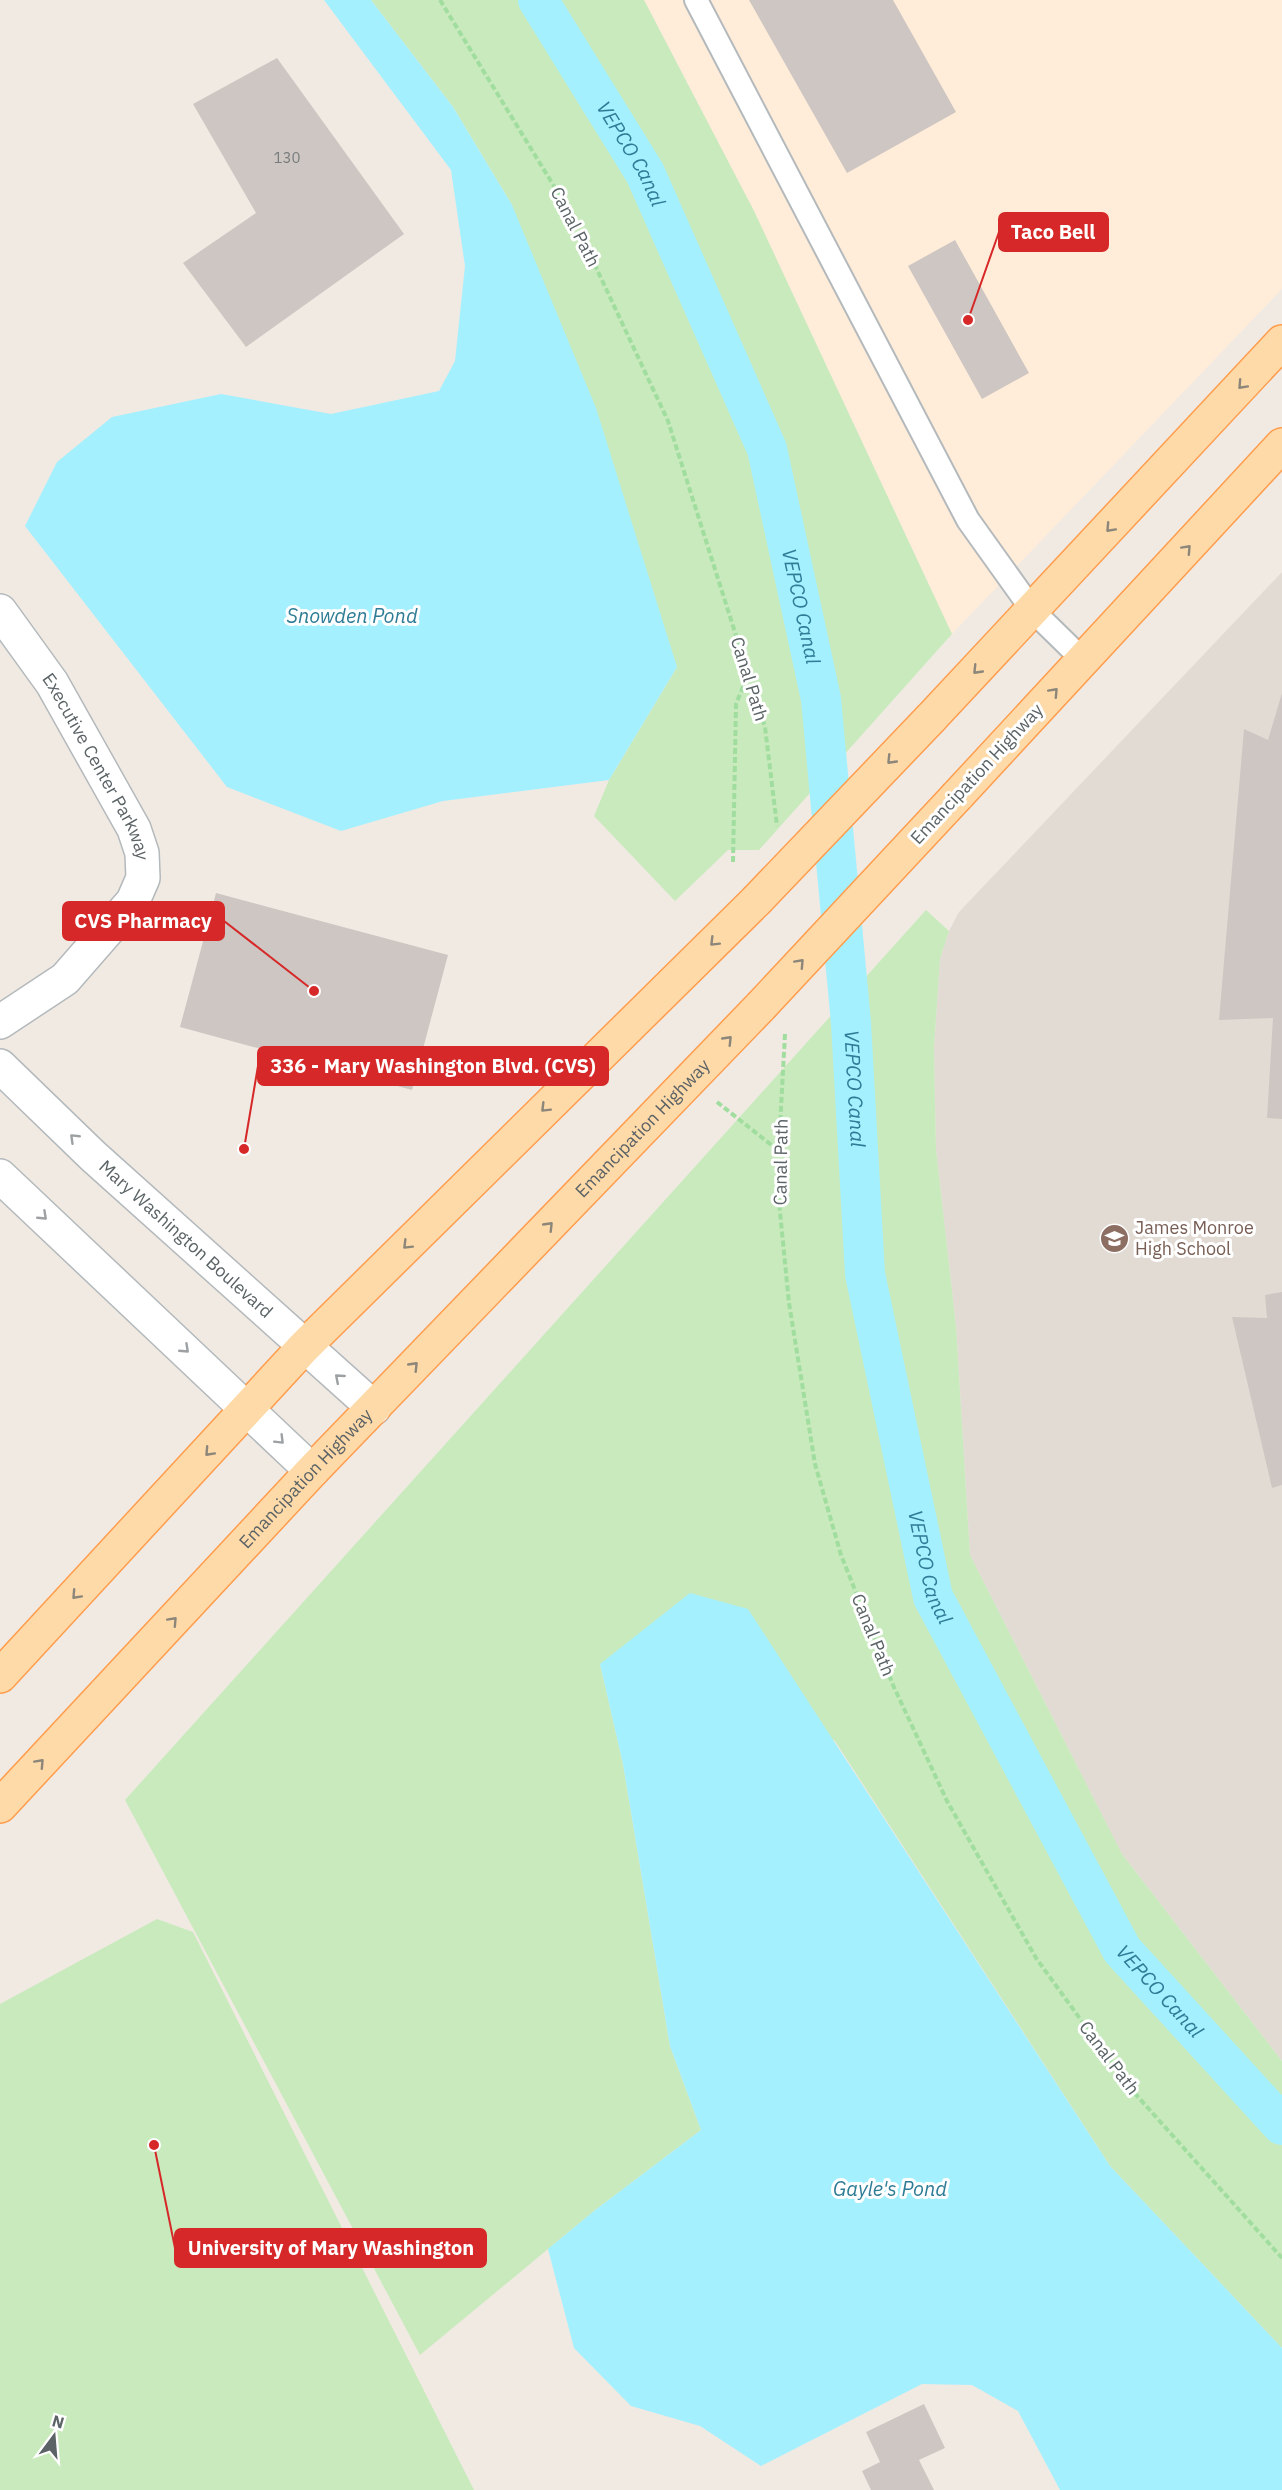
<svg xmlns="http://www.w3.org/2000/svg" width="1282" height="2490" viewBox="0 0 1282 2490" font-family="'IBM Plex Sans',sans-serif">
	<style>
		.commercial { fill: #ffecd9 }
		.education { fill: #e2dbd4 }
		.green { fill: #c9eabd }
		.water { fill: #a4f0ff }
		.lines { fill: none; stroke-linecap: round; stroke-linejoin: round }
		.canal { stroke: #a4f0ff; stroke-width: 40 }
		.building { fill: #cdc6c2 }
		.service-casing { stroke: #b4b9bc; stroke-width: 26 }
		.minor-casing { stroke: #b4b9bc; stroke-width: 36 }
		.tertiary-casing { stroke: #b4b9bc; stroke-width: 36 }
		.primary-casing { stroke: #ff9d4d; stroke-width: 36 }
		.path { stroke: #a0dd9f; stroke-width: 4; stroke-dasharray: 6 3; stroke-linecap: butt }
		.service { stroke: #fff; stroke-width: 22 }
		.minor { stroke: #fff; stroke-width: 33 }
		.tertiary { stroke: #fff; stroke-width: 33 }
		.primary { stroke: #ffdaa9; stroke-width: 33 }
		.primary-bridge-casing { stroke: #ff9d4d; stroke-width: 36; stroke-linecap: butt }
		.primary-bridge { stroke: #ffdaa9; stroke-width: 33 }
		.oneway { stroke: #8c877a }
		.oneway2 { stroke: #9da1a3 }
		.labels { text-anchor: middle; stroke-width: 6; stroke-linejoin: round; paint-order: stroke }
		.number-label { font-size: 15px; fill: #787c7d }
		.street-label { font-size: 18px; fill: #5b6366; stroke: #fff }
		.education-label { font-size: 18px; fill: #785e54; stroke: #fff; text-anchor: start }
		.water-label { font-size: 20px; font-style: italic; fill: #2e7c96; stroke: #fff }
		.leader { fill: none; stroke: #d62828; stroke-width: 2 }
		.callout-dot { fill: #d62828; stroke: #fff; stroke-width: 2 }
		.callout { fill: #d62828; stroke: #d62828; stroke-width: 2 }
		.callout-label { font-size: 20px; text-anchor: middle; font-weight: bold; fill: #fff }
	</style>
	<rect width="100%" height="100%" fill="#f0eae3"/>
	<path class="commercial" d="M644,0H1282V289L952,634L754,211Z"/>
	<path class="education" d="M1282,572V2061L1122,1854L970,1555L956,1326L936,1149L934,1048L940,959L949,931L959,912Z"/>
	<path class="green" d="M371,0H644L754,211L952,634L759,850H728L675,901L594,816L609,780L677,667L512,205L453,107Z
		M926,910L949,931L940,959L934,1048L936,1149L956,1326L970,1555L1122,1854L1282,2061V2348L1110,2166L835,1741L600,1664L623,1764L670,2046L701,2130L594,2211L420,2355L125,1800Z
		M157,1919L193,1932L474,2490H0V2004Z"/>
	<path class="water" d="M324,0H371L453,107L512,205L596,408L677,667L609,780L443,801L341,831L227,787L25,526L57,462L112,417L221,394L331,414L439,391L455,361L465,266L451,170Z
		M690,1593L748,1609L1110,2166L1282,2348V2490H1060L1018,2411L972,2385L922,2384L761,2466L700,2426L631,2406L574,2348L548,2249L594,2211L701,2130L670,2046L623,1764L600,1664Z"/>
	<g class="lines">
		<path class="canal" id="s1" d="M538,0L645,173L767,449L821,699L851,1023L865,1274L933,1597L1122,1950L1282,2125"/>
	</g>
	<path class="building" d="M749,0H893L956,112L847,173Z
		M277,58L404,234L246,347L183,263L256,213L193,104Z
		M955,240L1029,373L982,399L908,266Z
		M1282,693V1119L1267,1118L1273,1018L1219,1020L1244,729L1268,740Z
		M216,893L448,955L412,1090L180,1027Z
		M1282,1292V1485L1272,1488L1232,1317L1267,1318L1265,1295Z
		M924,2404L945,2448L919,2460L934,2490H871L862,2471L880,2462L866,2432Z"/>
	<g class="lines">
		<defs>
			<path id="service" d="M696,0L968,520L1033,611L1083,660"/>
			<g id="minor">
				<path id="s2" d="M0,611L52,683L134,829L142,853L143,878L133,901L65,979L0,1022"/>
			</g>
			<g id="tertiary">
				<path id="s3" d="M0,1066L93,1156L374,1408"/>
				<path d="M0,1176L312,1471"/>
			</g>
			<g id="primary">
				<path d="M931,718L1282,342"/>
				<path d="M957,796L1282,445"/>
				<path d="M0,1676L304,1347L756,901"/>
				<path id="s4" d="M0,1806L312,1471L761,1006"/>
			</g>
		</defs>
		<use href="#service" class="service-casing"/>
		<use href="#minor" class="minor-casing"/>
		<use href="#tertiary" class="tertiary-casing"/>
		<use href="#primary" class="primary-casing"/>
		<path class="path" d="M440,0L571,214L668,421L765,727L777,826
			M733,862L736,704L748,675
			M785,1034L777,1182L789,1303L815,1464L841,1555L893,1685L947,1801L1036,1958L1131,2089L1282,2258
			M717,1102L779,1151"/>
		<use href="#service" class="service"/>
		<use href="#minor" class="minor"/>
		<use href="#tertiary" class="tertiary"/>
		<use href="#primary" class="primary"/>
		<defs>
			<path id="primary-bridge" d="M756,901L931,718
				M761,1006L957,796"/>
		</defs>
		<use href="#primary-bridge" class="primary-bridge-casing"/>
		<use href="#primary-bridge" class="primary-bridge"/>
	</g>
	<defs><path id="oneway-chevron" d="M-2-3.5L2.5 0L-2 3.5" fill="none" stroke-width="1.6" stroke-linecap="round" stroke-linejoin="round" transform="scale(1.5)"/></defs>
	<g class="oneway">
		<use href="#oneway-chevron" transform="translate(1242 385) rotate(133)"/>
		<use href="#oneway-chevron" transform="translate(1110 528) rotate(133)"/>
		<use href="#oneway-chevron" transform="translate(1187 549) rotate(-47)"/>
		<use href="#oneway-chevron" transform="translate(977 670) rotate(134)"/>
		<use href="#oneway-chevron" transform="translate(1054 692) rotate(-47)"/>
		<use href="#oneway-chevron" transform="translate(891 760) rotate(134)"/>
		<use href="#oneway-chevron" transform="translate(714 942) rotate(135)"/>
		<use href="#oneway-chevron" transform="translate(800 963) rotate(-47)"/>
		<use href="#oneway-chevron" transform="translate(728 1040) rotate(-46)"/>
		<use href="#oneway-chevron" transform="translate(545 1108) rotate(135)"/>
		<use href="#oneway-chevron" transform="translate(549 1226) rotate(-46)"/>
		<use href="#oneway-chevron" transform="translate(407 1245) rotate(135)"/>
		<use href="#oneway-chevron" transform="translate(414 1366) rotate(-46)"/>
		<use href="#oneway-chevron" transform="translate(209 1452) rotate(133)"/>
		<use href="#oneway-chevron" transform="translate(76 1595) rotate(133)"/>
		<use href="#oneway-chevron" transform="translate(173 1621) rotate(-47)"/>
		<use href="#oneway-chevron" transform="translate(40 1763) rotate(-47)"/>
	</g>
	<g class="oneway2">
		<use href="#oneway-chevron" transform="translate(74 1138) rotate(-136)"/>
		<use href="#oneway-chevron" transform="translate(43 1216) rotate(43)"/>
		<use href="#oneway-chevron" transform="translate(185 1349) rotate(43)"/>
		<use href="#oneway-chevron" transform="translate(339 1378) rotate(-139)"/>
		<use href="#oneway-chevron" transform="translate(280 1440) rotate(45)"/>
	</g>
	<defs>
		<symbol id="school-disc" viewBox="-11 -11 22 22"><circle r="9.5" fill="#8d6e63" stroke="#fff"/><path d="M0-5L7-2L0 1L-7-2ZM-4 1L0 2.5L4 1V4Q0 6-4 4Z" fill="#fff"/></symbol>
	</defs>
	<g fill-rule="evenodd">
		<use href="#school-disc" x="1098" y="1222" width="33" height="33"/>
	</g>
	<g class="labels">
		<g class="number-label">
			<text x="287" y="163">130</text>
		</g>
		<g class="street-label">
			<text transform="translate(575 227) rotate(63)" y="6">Canal Path</text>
			<text transform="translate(749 679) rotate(73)" y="6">Canal Path</text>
			<text dy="6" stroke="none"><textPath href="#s2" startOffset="184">Executive Center Parkway</textPath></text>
			<text transform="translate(977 774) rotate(-47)" y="6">Emancipation Highway</text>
			<text dy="6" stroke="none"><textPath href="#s4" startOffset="934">Emancipation Highway</textPath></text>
			<text transform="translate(781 1162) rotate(-89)" y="6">Canal Path</text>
			<text dy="6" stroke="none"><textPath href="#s3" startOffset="254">Mary Washington Boulevard</textPath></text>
			<text dy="6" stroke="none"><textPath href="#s4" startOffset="448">Emancipation Highway</textPath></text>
			<text transform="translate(873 1635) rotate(68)" y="6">Canal Path</text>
			<text transform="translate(1109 2058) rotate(53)" y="6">Canal Path</text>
		</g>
		<g class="education-label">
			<text x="1135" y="1234">James Monroe<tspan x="1135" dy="21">High School</tspan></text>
		</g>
		<g class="water-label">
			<text dy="7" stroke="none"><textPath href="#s1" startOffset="180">VEPCO Canal</textPath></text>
			<text dy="7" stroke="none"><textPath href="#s1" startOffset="666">VEPCO Canal</textPath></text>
			<text x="352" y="623">Snowden Pond</text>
			<text dy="7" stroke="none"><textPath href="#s1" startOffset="1152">VEPCO Canal</textPath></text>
			<text dy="7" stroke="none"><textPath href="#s1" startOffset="1638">VEPCO Canal</textPath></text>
			<text dy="7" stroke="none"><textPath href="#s1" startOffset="2124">VEPCO Canal</textPath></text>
			<text x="890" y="2196">Gayle's Pond</text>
		</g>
	</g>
	<path class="leader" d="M968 320L999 232M314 991L224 921M244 1149L258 1066M154 2145L175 2248"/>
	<g class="callout-dot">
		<circle cx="968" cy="320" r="6"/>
		<circle cx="314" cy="991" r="6"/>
		<circle cx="244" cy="1149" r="6"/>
		<circle cx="154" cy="2145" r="6"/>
	</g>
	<g class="callout">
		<rect x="999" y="213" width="109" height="38" rx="6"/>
		<rect x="63" y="902" width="161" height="38" rx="6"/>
		<rect x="258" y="1047" width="350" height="38" rx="6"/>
		<rect x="175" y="2229" width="311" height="38" rx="6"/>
	</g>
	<g class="callout-label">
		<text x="1053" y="239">Taco Bell</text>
		<text x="143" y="928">CVS Pharmacy</text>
		<text x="433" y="1073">336 - Mary Washington Blvd. (CVS)</text>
		<text x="331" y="2255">University of Mary Washington</text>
	</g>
	<g transform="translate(54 2436) rotate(16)" stroke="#ffffff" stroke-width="4.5" paint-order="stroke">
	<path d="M0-4.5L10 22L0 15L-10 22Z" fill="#5b6366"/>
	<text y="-9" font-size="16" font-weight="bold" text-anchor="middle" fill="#5b6366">N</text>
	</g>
</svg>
